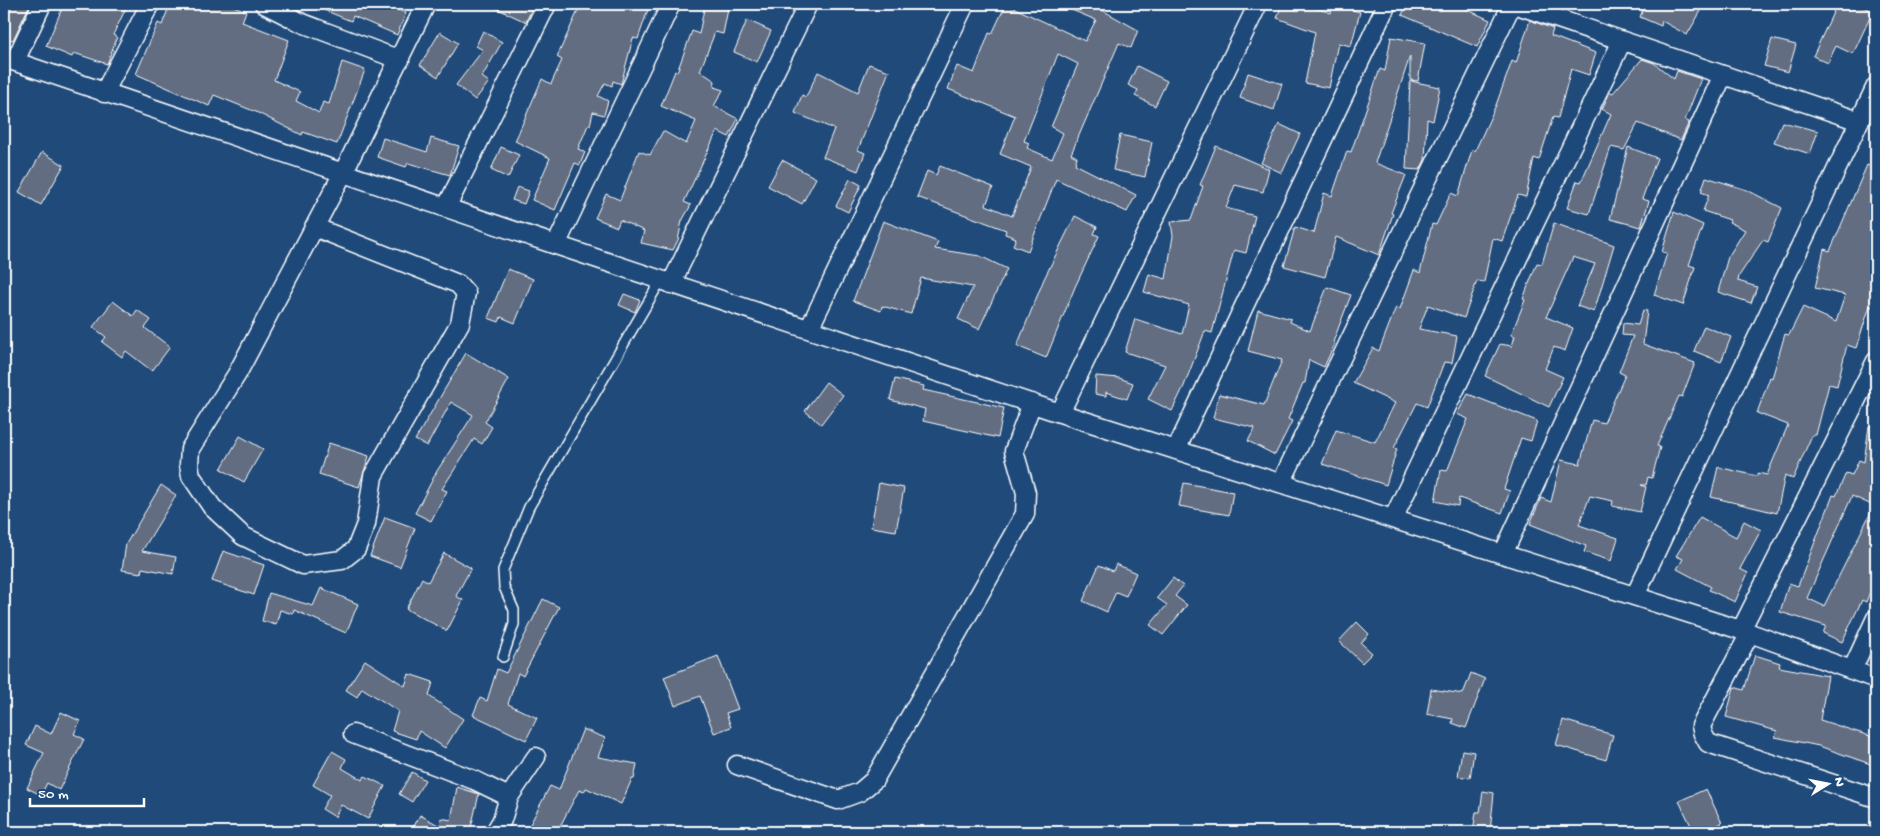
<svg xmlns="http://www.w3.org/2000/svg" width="1880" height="836" viewBox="0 0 1880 836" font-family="'Gochi Hand',sans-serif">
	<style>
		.building { fill: #626d81; stroke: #fff; fill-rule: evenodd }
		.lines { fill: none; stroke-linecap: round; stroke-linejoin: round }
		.lane-casing { stroke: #fff; stroke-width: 12 }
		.street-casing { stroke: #fff; stroke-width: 21 }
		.lane { stroke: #1f4a7a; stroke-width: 9 }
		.street { stroke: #1f4a7a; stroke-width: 18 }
	</style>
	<rect width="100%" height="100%" fill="#1f4a7a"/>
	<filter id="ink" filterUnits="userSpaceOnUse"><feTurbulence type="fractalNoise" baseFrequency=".02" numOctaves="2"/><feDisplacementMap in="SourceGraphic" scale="10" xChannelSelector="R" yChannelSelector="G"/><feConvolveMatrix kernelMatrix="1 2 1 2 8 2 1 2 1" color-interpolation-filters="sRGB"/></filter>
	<g filter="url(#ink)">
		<path class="building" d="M13,4H30L13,40L4,38L7,17Z
			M64,4H128L113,35L117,37L107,64L74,53L72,57L46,46Z
			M170,4H229L246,11L242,22L289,40L274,80L300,92L296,101L319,113L323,102L329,104L342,62L365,70L337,144L303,132L302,135L256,112L214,95L209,106L136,74L158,23L162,25Z
			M309,4H384L406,13L397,35L353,16L351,21Z
			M487,4H534L526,22Z
			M581,4H650L638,39L633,38L621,84L613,81L612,86L605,83L598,96L608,101L604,115L593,112L590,125H588L578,149L585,152L580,165L575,163L555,210L532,200L550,158L515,141L542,79L551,84L562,60L557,57Z
			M705,4H729L723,34L715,32L700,71L715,81L714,87L723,90L714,106L738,119L729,137L717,131L684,202L691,205L682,221L678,240L673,250L641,243L644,231L620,220L617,227L595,218L606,194L620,200L639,151L650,155L663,131L686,144L696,121L661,106L675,71L677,72L692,31L699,34Z
			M1006,4L1085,41L1096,20L1057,4H1091L1138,30L1131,48L1119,43L1071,154L1077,157L1075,164L1136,195L1127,212L1056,179L1028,251L1013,245L1016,238L1005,234L1006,230L917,197L927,171L936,175L940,166L993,187L986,205L1012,216L1031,167L1000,154L1015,116L948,89L957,66L974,73L989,33L992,34ZM1058,54L1078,64L1051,127L1063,133L1052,159L1027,148L1029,143L1024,141Z
			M1282,4H1304L1331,13L1333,4L1360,12L1351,46L1338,43L1329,88L1305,83L1315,32L1277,18Z
			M1407,4H1455L1490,20L1477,47L1402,15Z
			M1645,4H1705L1687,35L1662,21L1661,26L1640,17Z
			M1837,4H1856L1873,11L1853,54L1836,46L1828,63L1813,56Z
			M747,20L771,31L757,62L734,52Z
			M1530,20L1553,29L1551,36L1596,53L1589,75L1571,69L1558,118L1553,117L1539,160L1534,158L1526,197L1518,195L1502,241L1493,238L1484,282L1477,281L1464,318L1428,305L1419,329L1457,336L1452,363L1444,362L1427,407L1417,403L1394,448L1397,449L1386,485L1322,464L1336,430L1375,442L1395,403L1353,383L1373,348L1379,351L1396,307L1400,309L1414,270L1420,273L1432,224L1436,225L1451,193L1458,196L1472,150L1475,151L1496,105L1512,61L1516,63Z
			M483,31L502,42L482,77L489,82L475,100L456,85L483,50L476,46Z
			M440,32L458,43L438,77L420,65Z
			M1391,37L1425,43L1418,81L1410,80V56L1375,163L1406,175L1391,213L1393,214L1379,255L1336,237L1325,277L1284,266L1295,227L1314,233L1324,193L1332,196L1347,151L1351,152L1380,69L1385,71Z
			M1772,39L1796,45L1788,72L1764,66Z
			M1642,59L1654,63L1674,79L1677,71L1701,79L1685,120L1689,122L1681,140L1638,123L1624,150L1611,147L1589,214L1567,208L1577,181L1581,182L1611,114L1602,109L1610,92L1613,93Z
			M869,64L889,71L858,150L865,153L858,171L823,157L834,129L795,113L802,95L806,97L818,72L858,92Z
			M1137,66L1167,81L1155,106L1135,96L1138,90L1128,85Z
			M1248,73L1282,84L1274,110L1240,98Z
			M1410,81L1440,87L1433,121L1427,119L1425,160L1420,170L1406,169Z
			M1782,122L1818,131L1810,154L1774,142Z
			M1279,124L1300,134L1282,173L1261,163Z
			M1120,135L1152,142L1145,177L1113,170Z
			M383,138L427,152L431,138L459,146L450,175L408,163L406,167L377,157Z
			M1216,146L1269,169L1263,192L1235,185L1226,208L1255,216L1246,253L1234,250L1212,333L1205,331L1184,386L1172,411L1148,399L1165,365L1125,352L1135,319L1182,334L1189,305L1144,292L1149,274L1166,279L1173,236L1171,222L1191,220L1203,186L1200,185Z
			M501,147L519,155L508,178L491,170Z
			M1628,147L1657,158L1642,199L1649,201L1641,227L1610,219Z
			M42,152L64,165L41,205L19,192Z
			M782,160L816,178L802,204L768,186Z
			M1867,165L1876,169V309L1870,306L1856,348L1847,345L1837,386L1829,384L1816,435H1812L1793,479L1785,475L1777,513L1711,497L1718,467L1757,476L1758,473L1767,475L1788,425L1757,413L1770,377L1772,378L1785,334L1789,335L1803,307L1836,322L1845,295L1815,288L1824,249L1830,251Z
			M1706,177L1747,190L1782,208L1768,242L1763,240L1739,276L1738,281L1757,287L1751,303L1718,292L1728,257L1745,230L1729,222L1730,220L1703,211L1709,195L1701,192Z
			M850,179L861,185L848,212L836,206Z
			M517,187L529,191L524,204L512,200Z
			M1674,212L1703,225L1689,265L1695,267L1683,305L1654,295L1667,253L1662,252Z
			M1075,216L1097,227L1094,234L1099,236L1075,287L1046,358L1017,346L1044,279Z
			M883,221L938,242L935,249L980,256L1007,269L979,329L958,319L973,287L921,278L911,314L882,306L881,311L853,301Z
			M1554,223L1614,245L1594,312L1577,306L1595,264L1573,257L1546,317L1573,328L1565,351L1554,347L1545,369L1563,377L1549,407L1485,376L1500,344L1512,346L1515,336L1511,335L1525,300L1523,299L1537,263L1542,264Z
			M508,269L533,279L515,323L501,317L499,322L488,318Z
			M1327,287L1351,295L1333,342L1335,343L1324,367L1309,360L1305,383H1303L1288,419L1292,421L1275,455L1248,441L1255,428L1213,418L1219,394L1264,405L1282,360L1248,351L1258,310L1291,319L1290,322L1310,331Z
			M624,294L640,300L635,312L619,305Z
			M113,301L133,316L137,310L151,320L145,328L170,347L152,371L126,351L122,357L102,342L106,337L93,327Z
			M1643,310L1647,311L1643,344L1695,363L1682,397L1679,396L1657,446L1660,447L1652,478L1648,477L1646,485H1641L1646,487L1640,512L1612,506L1613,501L1590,496L1579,525L1618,538L1611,561L1584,552L1586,546L1530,524L1541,498L1551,502L1561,460L1580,464L1592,420L1604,423L1625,375L1619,372L1633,336L1622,335L1623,323L1638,325Z
			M1704,326L1731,337L1721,362L1694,351Z
			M466,353L509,379L485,422L492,427L482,444L474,439L442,489L447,491L431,521L415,513L437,471L473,415L451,402L427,446L415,440Z
			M1096,376L1119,378L1133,383L1127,399L1106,392V396L1095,394Z
			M895,379L924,386L923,390L1004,408L998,438L923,421L925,409L890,400Z
			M826,382L843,395L821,424L805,411Z
			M1468,394L1537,421L1531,441L1521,438L1504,489L1510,491L1502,513L1459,498L1458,506L1435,501L1441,470L1447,471L1468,419L1457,414Z
			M1869,426L1876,427V577L1866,602L1862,600L1842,642L1823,633L1826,626L1780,612L1789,583L1798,586L1833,495L1836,496L1846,473L1852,475L1859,460L1864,462ZM1852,496L1874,506L1824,606L1807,598Z
			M240,436L263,449L244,482L221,469Z
			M329,443L369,456L359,487L319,474Z
			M879,483L904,488L896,531L871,527Z
			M1184,483L1233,492L1229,515L1179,506Z
			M161,485L176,495L142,551L176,557L173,574L142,568L141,573L122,570L126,544Z
			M385,517L415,528L400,567L370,556Z
			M1700,517L1736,537L1744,521L1761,530L1740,569L1748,573L1735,602L1709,590L1711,587L1677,569L1683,559L1676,556Z
			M223,551L264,565L254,595L212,581Z
			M444,553L471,568L456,596L463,600L447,631L406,609L422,578L428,582Z
			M1116,564L1136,573L1126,596L1116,592L1107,612L1083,601L1099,565L1113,571Z
			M1173,578L1183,586L1175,596L1187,605L1163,635L1150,625L1167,605L1157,598Z
			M321,588L358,604L346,633L294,610L293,614L280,610L276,625L262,621L269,593L313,606Z
			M543,599L559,607L523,676L518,673L508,704L537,718L526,740L473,715L480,698L487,701L497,669L506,673Z
			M1357,622L1369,634L1361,643L1372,653L1362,663L1339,641Z
			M1755,655L1780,663L1779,667L1828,676L1820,720L1876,738V766L1819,746L1775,737L1777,731L1726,717L1734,687L1744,690Z
			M718,656L738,709L726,713L731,727L714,733L700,696L675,706L664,677Z
			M365,660L405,686L409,674L433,682L429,696L463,719L445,748L419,731L416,739L392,731L398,711L362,688L357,697L346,690Z
			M1471,673L1485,679L1466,728L1452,723L1453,719L1427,714L1431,689L1463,694Z
			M61,712L80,721L74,734L84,739L59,790L47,783L41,795L27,788L44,753L26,745L35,726L51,734Z
			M1563,720L1613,735L1606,760L1556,745Z
			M583,729L605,738L598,757L637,764L634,779H632L621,804L586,788L584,792L579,790L557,832H526L550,786L559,790Z
			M1462,750L1474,752L1470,778L1458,776Z
			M332,751L346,759L342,768L362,780L365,776L385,786L368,819L341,805L335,817L322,809L330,795L313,785Z
			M412,772L425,780L412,802L399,794Z
			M457,787L479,794L470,832H411L420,815L440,826L441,818L451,820Z
			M1706,789L1722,823L1702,832H1694L1679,801Z
			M1483,791L1494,793L1490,832H1473L1476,812H1480Z"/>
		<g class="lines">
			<defs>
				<path id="lane" d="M503,657L514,624V610L504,587L503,570L529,507L661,280"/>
				<path id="street" d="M264,4L302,23L400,60
					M1514,4L1859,121
					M4,58L556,245L1060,413L1750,633L1876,679
					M15,61L42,4
					M104,93L150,4
					M446,208L547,4
					M314,227L458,284L466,293L460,323L373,476L366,524L356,549L342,560L303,565L243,536L212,507L191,476L189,464L190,449L237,374L343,173L426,4
					M556,245L671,4
					M671,284L808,4
					M809,329L965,4
					M1060,413L1258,4
					M1176,450L1387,4
					M1281,483L1512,4
					M1393,519L1622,41
					M1503,554L1723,75
					M1635,596L1876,86
					M1741,630L1876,361
					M1750,633L1701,726L1703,734L1708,743L1876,798
					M1852,670L1876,618
					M353,734L474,780L509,797L502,820L495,832
					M737,765L838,800L860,792L874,780L1025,514L1026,493L1014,451L1032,403
					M509,797L536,757"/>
			</defs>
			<use href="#lane" class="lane-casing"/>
			<use href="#street" class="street-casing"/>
			<use href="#lane" class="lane"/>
			<use href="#street" class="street"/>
		</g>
	</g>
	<rect width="1880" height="836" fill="none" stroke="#1f4a7a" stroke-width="20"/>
	<rect x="10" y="10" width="1860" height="816" fill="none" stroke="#fff" stroke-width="2" filter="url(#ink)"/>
	<g transform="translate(1828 784) rotate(80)" stroke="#1f4a7a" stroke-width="4" paint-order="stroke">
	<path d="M0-4L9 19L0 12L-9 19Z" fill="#ffffff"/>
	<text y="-8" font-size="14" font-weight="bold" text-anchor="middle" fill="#ffffff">N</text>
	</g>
	<path d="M30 798v8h114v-8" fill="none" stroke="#ffffff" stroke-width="2.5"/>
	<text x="38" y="798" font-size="15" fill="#ffffff" stroke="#1f4a7a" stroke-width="4" paint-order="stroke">50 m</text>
</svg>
